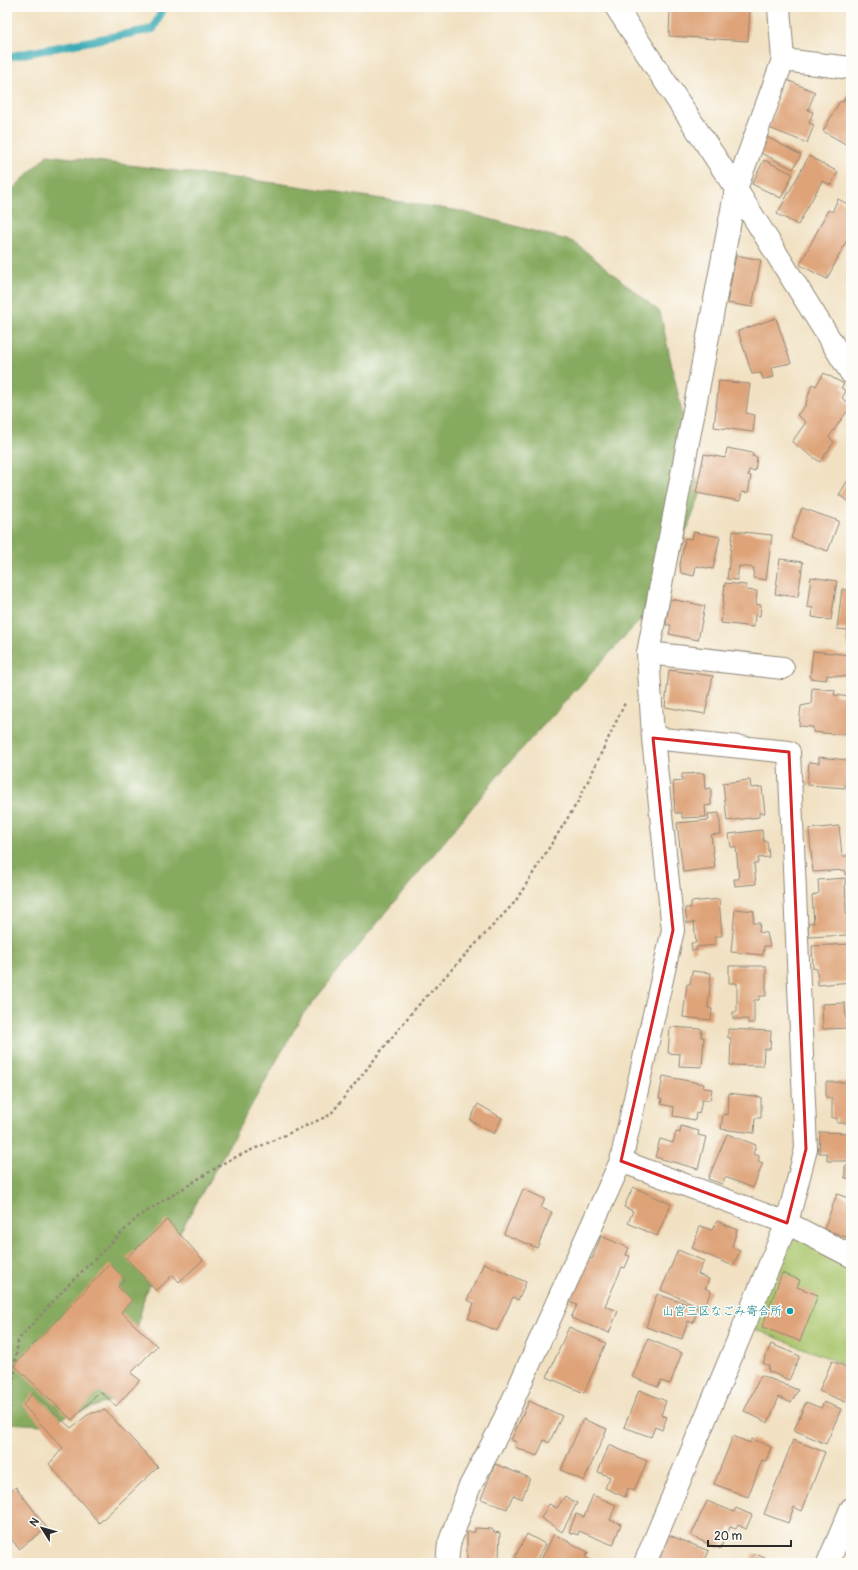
<svg xmlns="http://www.w3.org/2000/svg" width="858" height="1570" viewBox="0 0 858 1570" font-family="Pangolin,'Klee One',sans-serif">
	<style>
		.green { fill: #a8c56b; stroke: #6a784b }
		.forest { fill: #86aa5f; stroke: #586a45 }
		.lines { fill: none; stroke-linecap: round; stroke-linejoin: round }
		.stream { stroke: #3aabb6; stroke-width: 8 }
		.building { fill: #dea378 }
		.minor-casing { stroke: #8e8676; stroke-width: 24 }
		.path { stroke: #8e8676; stroke-width: 2.5; stroke-dasharray: 3 3; stroke-linecap: butt }
		.minor { stroke: #fff; stroke-width: 22 }
		.marked { fill: none; stroke: #d62828; stroke-width: 3; stroke-linejoin: round }
		.culture-dot { fill: #0f9aa8; stroke: #fdfcf7; stroke-width: 1.5 }
		.labels { text-anchor: middle; stroke-width: 3; stroke-linejoin: round; paint-order: stroke }
		.culture-label { font-size: 12px; fill: #0d838f; stroke: #fdfcf7; text-anchor: end }
	</style>
	<rect width="100%" height="100%" fill="#fdfcf7"/>
	<filter id="ink" filterUnits="userSpaceOnUse"><feTurbulence type="fractalNoise" baseFrequency=".025" numOctaves="2"/><feDisplacementMap in="SourceGraphic" scale="8" xChannelSelector="R" yChannelSelector="G"/><feConvolveMatrix kernelMatrix="1 2 1 2 8 2 1 2 1" color-interpolation-filters="sRGB"/></filter>
	<filter id="wash" filterUnits="userSpaceOnUse"><feTurbulence type="fractalNoise" baseFrequency=".012" numOctaves="4" result="noise"/><feDisplacementMap in="SourceGraphic" scale="16" xChannelSelector="R" yChannelSelector="G"/><feGaussianBlur stdDeviation="0.9" result="paint"/><feColorMatrix in="noise" values="0 0 0 0 0 0 0 0 0 0 0 0 0 0 0 0 0 1.4 0 .05"/><feComposite in="paint" operator="in"/></filter>
	<g filter="url(#wash)">
		<rect width="100%" height="100%" fill="#f1e1c2"/>
		<path class="green" d="M787,1223L851,1256V1367L744,1325Z"/>
		<path class="forest" d="M47,155L291,185L460,211L574,242L660,312L700,495L662,596L506,766L303,1014L145,1294L122,1397L42,1425L7,1423V195Z"/>
		<g class="lines">
			<path class="stream" d="M7,57L153,29L164,7"/>
		</g>
		<g id="blocks">
			<path class="building" d="M670,7H750L748,41L669,36Z
				M787,80L815,92L808,110L813,112L809,123L814,125L807,143L769,128Z
				M850,90L851,142L849,146L823,131L840,101L843,102Z
				M765,136L801,155L793,169L757,151Z
				M809,156L838,172L831,185L822,181L798,225L777,214Z
				M764,160L793,174L781,198L752,184Z
				M838,199L851,206V224L849,228L851,229V232L827,279L800,265L828,210L832,212Z
				M736,255L761,260L752,307L727,303Z
				M776,318L791,363L772,367L774,377L763,379L761,373L752,374L738,331Z
				M824,373L844,384L841,388L846,391L842,398L851,406L829,437L834,442L820,462L792,442L806,422L797,415L805,406L812,384L816,386Z
				M719,381L750,384L746,413L755,415L753,432L714,427Z
				M727,448L753,453L752,456L757,457L755,471L749,470L748,475L751,476L748,493L742,492L740,501L696,493L704,454L725,458Z
				M851,475V503L839,495Z
				M802,508L839,521L828,551L791,538Z
				M733,531L772,535L766,580L753,578L754,568L739,566L737,580L727,579Z
				M694,532L720,537L713,569L696,566L694,576L681,573L680,565L685,538L692,539Z
				M780,559L803,562L798,597L775,594Z
				M811,577L837,581L831,620L812,617L813,608L807,607Z
				M725,583L746,585V590L757,591L756,604L761,605L760,616L755,615L754,627L721,623Z
				M842,589L851,591V642H846L848,630L837,629Z
				M670,599L705,606L698,640L669,634L671,625H666Z
				M813,651L850,655L848,677L827,675L826,680L810,678Z
				M669,670L713,676L705,714L665,707Z
				M812,688L835,690L834,695L850,697L849,711L851,712V733L845,732L844,735L813,732V727L799,726L801,706L811,704Z
				M819,757L847,760L845,788L807,785L809,762L819,763Z
				M704,773L705,789L711,788V805L705,806L706,817L682,818V813H675L673,782L682,781V774Z
				M750,780L751,788L762,787L765,813H759V817L727,821L723,783Z
				M719,813L721,834L711,835L715,868L683,872L677,823L709,820L708,814Z
				M839,826L842,856H851V875H845V870L813,872L809,829Z
				M762,830L763,841H767L769,857L758,858V863H754L756,884L735,886L734,879H739L736,847H731L729,834Z
				M845,878L847,935L809,937L808,923H814L812,896L819,893L818,880Z
				M719,899L722,936H715V945L696,947L697,950L692,951L691,943H696L694,922L687,923L685,908H691V902Z
				M735,909L754,911L753,923H760L759,932L767,933L770,946H764L763,955L731,952Z
				M851,944V982L818,985L817,969L813,968L812,946Z
				M729,966H766V996H759V1000H754V1023H748V1019H733V1012H737V983H729Z
				M692,971L711,973L708,1008L712,1009L711,1020L683,1017L687,984H690Z
				M845,1003L846,1019H851V1028L823,1029L822,1004Z
				M670,1027L702,1029L701,1037H704L702,1067L679,1066L680,1054L668,1053Z
				M728,1029L771,1031L770,1049H764L763,1066L730,1065L731,1038H728Z
				M663,1076L704,1084L703,1088L712,1089L710,1100H702L699,1114L696,1113L695,1120L673,1116L674,1107L661,1104L662,1099L659,1098Z
				M826,1082H851V1123H837V1118H832V1098H826Z
				M729,1093L761,1097V1118H755L754,1133L721,1129L723,1114L728,1115Z
				M478,1104L502,1118L494,1134L470,1120Z
				M681,1126L699,1131L698,1135L706,1137L698,1169L655,1157L660,1139L673,1143L676,1132L680,1133Z
				M820,1132L851,1133V1161H827V1153H819Z
				M727,1134L756,1145L753,1154L760,1156L758,1161L763,1163L753,1188L725,1177L722,1184L708,1179Z
				M851,1165V1178H845V1166Z
				M633,1187L671,1204L657,1236L628,1223L633,1211L624,1207Z
				M523,1189L545,1199L541,1208L552,1212L537,1248L504,1234Z
				M837,1194L851,1199V1239L824,1229Z
				M167,1220L203,1260L179,1282L173,1275L156,1291L126,1258Z
				M717,1221L737,1230L732,1247L740,1251L733,1266L692,1248L700,1226L712,1230Z
				M601,1236L629,1248L626,1255L630,1256L625,1268L622,1267L605,1306L618,1311L609,1333L571,1318L577,1305L569,1302L588,1258L592,1259Z
				M678,1250L704,1261L698,1274L709,1279L705,1288L711,1291L704,1308L661,1290Z
				M484,1263L526,1282L518,1300L513,1297L497,1331L468,1318L474,1303L467,1300Z
				M110,1264L125,1279L118,1287L132,1300L121,1312L157,1346L131,1373L140,1380L116,1406L100,1391L72,1420L14,1365Z
				M782,1273L800,1280L797,1287L818,1295L800,1341L762,1327Z
				M657,1294L698,1308L693,1323L688,1321L682,1339L646,1327Z
				M569,1327L606,1343L584,1393L547,1377Z
				M648,1339L682,1353L670,1384L661,1381L658,1387L632,1377Z
				M771,1344L800,1356L789,1380L768,1371L769,1366L763,1363Z
				M832,1361L851,1369V1396L848,1403L819,1391Z
				M761,1375L798,1390L791,1403L779,1397L768,1423L744,1411Z
				M639,1390L666,1401L661,1415L667,1417L662,1430L655,1427L651,1437L624,1427Z
				M33,1393L71,1428L89,1414L105,1410L158,1467L99,1523L49,1464L63,1448L23,1405Z
				M529,1401L562,1416L549,1443L544,1440L537,1456L515,1447L517,1442L511,1440Z
				M806,1402L821,1408L824,1402L841,1409L826,1444L794,1430Z
				M583,1419L607,1429L584,1481L561,1470Z
				M733,1436L750,1443L752,1439L771,1447L766,1461L762,1460L748,1497L714,1484Z
				M793,1440L825,1452L802,1511L794,1507L788,1523L764,1514Z
				M609,1445L647,1461L634,1491L628,1488L625,1497L605,1488L610,1477L598,1472Z
				M495,1464L530,1478L522,1499L513,1495L507,1509L481,1499Z
				M16,1487L47,1528L19,1549L7,1533V1494Z
				M593,1495L616,1505L610,1520L621,1524L613,1545L579,1531L578,1535L569,1532L576,1514L584,1517Z
				M565,1496L577,1503L562,1532L541,1518L549,1504L557,1508Z
				M707,1501L734,1512L736,1508L752,1515L746,1529L738,1525L736,1529L730,1527L720,1549L691,1536Z
				M475,1528L492,1529L494,1532L500,1533L499,1558H494V1563H467V1532H475Z
				M527,1534L545,1544L535,1563H527L515,1557Z
				M554,1534L588,1552L585,1557L595,1562L594,1563H539Z
				M669,1535L709,1551L704,1563L698,1561L697,1563L658,1562Z
				M754,1553L767,1559L766,1563H749Z"/>
		</g>
	</g>
	<g filter="url(#ink)">
		<use href="#blocks" fill-opacity="0" stroke="#8e8676" stroke-width="1"/>
		<g class="lines">
			<defs>
				<path id="minor" d="M616,7L736,189L851,373
					M783,60L851,68
					M648,653L783,668
					M621,1161L787,1223L851,1256
					M447,1563L449,1544L469,1488L499,1431L621,1161L673,930L653,738L648,653L736,189L783,60L779,7
					M645,1563L787,1223L806,1149L789,752L653,738
					M828,1563L851,1509"/>
			</defs>
			<use href="#minor" class="minor-casing"/>
			<path class="path" d="M7,1433L18,1340L70,1283L139,1216L227,1161L330,1115L413,1011L515,902L579,800L625,703"/>
			<use href="#minor" class="minor"/>
		</g>
	</g>
	<path class="marked" d="M653,738L789,752L806,1149L787,1223L621,1161L673,930Z"/>
	<circle class="culture-dot" cx="790" cy="1311" r="4"/>
	<g class="labels">
		<g class="culture-label">
			<text x="782" y="1315">山宮三区なごみ寄合所</text>
		</g>
	</g>
	<rect width="858" height="1570" fill="none" stroke="#fdfcf7" stroke-width="24"/>
	<g transform="translate(42 1528) rotate(307)" stroke="#fdfcf7" stroke-width="3" paint-order="stroke">
	<path d="M0-3L7 15L0 10L-7 15Z" fill="#2b2b2b"/>
	<text y="-6" font-size="11" font-weight="bold" text-anchor="middle" fill="#2b2b2b">N</text>
	</g>
	<path d="M708 1540v6h83v-6" fill="none" stroke="#2b2b2b" stroke-width="2"/>
	<text x="714" y="1540" font-size="12" fill="#2b2b2b" stroke="#fdfcf7" stroke-width="3" paint-order="stroke">20 m</text>
</svg>
